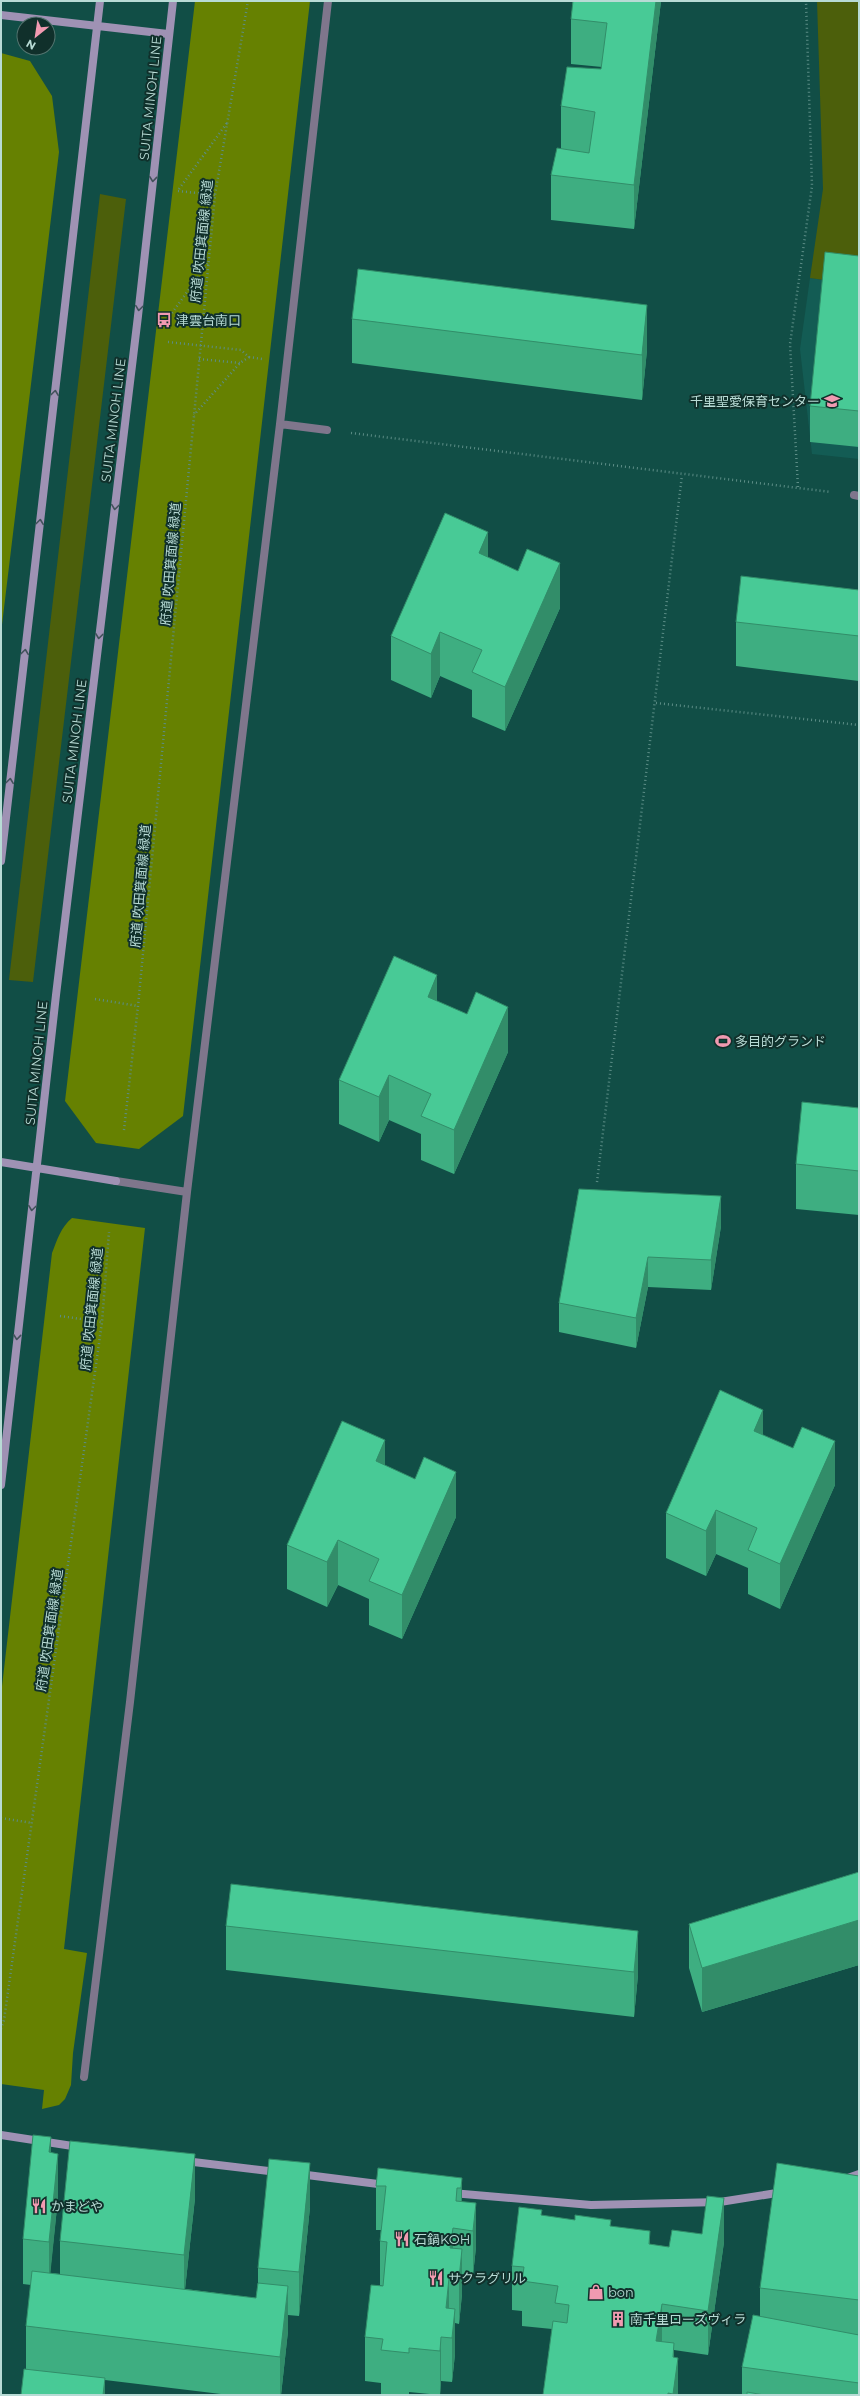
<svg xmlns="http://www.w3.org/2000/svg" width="860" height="2396" viewBox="0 0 860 2396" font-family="Montserrat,'Noto Sans JP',sans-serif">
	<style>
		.built { fill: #135c54 }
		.green { fill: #4c5f0b }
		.forest { fill: #668101 }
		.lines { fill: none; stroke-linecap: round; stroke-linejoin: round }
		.path { stroke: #5c8d86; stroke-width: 2.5; stroke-dasharray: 1 3; stroke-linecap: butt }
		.street { stroke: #7f768c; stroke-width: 8 }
		.secondary { stroke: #9f92b4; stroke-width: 8 }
		.wall { fill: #3eae81 }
		.shaded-wall { fill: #328d69 }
		.building { fill: #48ca96; stroke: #328d69 }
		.oneway { stroke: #42525b }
		.labels { text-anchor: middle; stroke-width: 4; stroke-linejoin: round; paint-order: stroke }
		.street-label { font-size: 13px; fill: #b8dbd5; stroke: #10302b }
		.poi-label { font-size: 13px; fill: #b8dbd5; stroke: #10302b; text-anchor: start }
	</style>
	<rect width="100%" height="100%" fill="#114e46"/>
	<path class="built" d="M810,278L859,285V459L812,454L800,349Z"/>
	<path class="green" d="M817,1H859V285L810,278L823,189Z
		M100,194L126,199L33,982L9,980Z"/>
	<path class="forest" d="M195,1H310L183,1116L139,1149L96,1143L65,1101Z
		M1,53L30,61L52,96L59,152L1,633Z
		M72,1218L145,1228L64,1949L87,1953L73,2053L71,2085L65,2099L59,2105L42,2109L44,2090L1,2084V1695L52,1253C57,1240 61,1227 72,1218Z"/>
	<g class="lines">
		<path class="path" d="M179,189L227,123
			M178,191L215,195
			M172,313L208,263
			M168,342L241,350L249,357L240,363L194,415
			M249,357L262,359
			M199,359L240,363
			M351,433L831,492
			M798,487L790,344L812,186L806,1
			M656,703L859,725
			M95,999L138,1006
			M124,1130L138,1006L215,195L248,1
			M597,1182L682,475
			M60,1316L102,1322
			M1,1818L32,1823
			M1,2029L4,2020L102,1322L109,1232"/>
		<path class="street" d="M280,424L327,430
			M854,495L859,496
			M116,1181L187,1192
			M84,2077L130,1702L187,1192L280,424L328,1"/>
		<path class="secondary" d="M1,15L168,34
			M1,861L100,1
			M1,1162L116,1181
			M1,1485L56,995L138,316L173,1
			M1,2135L79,2147
			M185,2161L277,2172
			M299,2174L386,2185
			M845,2179L859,2174
			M452,2193L591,2205L720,2202L783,2192"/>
	</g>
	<path class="wall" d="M573,1H661L634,229L551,220V175L561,149V106L601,69L602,67L571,64V19Z
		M859,256V447L810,442V406Z
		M352,319L647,350L642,400L352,363Z
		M488,557L560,608L505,731L472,717V690L440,676L431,698L391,680V636Z
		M859,590V681L736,666V622Z
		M437,1001L508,1052L454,1174L421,1160V1134L389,1120L379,1142L339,1124V1080Z
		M859,1108V1215L796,1209V1164Z
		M579,1189L721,1226L711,1290L648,1287L636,1348L559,1332V1303Z
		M763,1435L835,1485L780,1609L748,1594V1568L716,1554L706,1576L666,1558V1513Z
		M385,1466L456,1517L402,1639L369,1625V1599L338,1585L327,1607L287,1589V1545Z
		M859,1872V1965L702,2012L689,1968V1924Z
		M226,1926L638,1931V1975L634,2017L226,1970Z
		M51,2153L58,2198L50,2273L60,2274V2241L195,2198L185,2289L256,2298L258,2283V2268L310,2207L299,2316L288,2315V2331L281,2395H229L105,2380V2395L26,2369V2326L31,2285L23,2284V2239Z
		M859,2176V2395H742V2367L760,2316V2288Z
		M462,2178V2202L476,2203V2247L473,2275L462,2274V2294L459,2324L455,2323V2354L452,2382L441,2381L440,2395L409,2392V2395L381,2394V2383L365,2381V2337L383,2286L380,2285V2241L381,2230H376V2186Z
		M542,2216L611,2226L650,2244L669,2247L724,2242L708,2355L674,2350V2358L678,2395H543L552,2329L522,2326V2311L512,2310V2266Z"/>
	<path class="shaded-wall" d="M656,1H661L634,229V185Z
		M647,305V350L642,400V355Z
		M488,532V576L479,553Z
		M560,563V608L505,731V687Z
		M440,632V676L431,698V654Z
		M437,975V1020L428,997Z
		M508,1007V1052L454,1174V1130Z
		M389,1075V1120L379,1142V1097Z
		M721,1196V1226L711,1290V1260Z
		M648,1257V1287L636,1348V1318Z
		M763,1410V1454L754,1431Z
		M385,1440V1485L376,1461Z
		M835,1441V1485L780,1609V1564Z
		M456,1472V1517L402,1639V1595Z
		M716,1510V1554L706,1576V1531Z
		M338,1540V1585L327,1607V1562Z
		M859,1920V1965L702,2012V1968Z
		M638,1931V1975L634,2017V1972Z
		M51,2137V2181L49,2152Z
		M58,2154V2198L49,2287V2242Z
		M195,2154V2198L184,2299V2255Z
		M310,2163V2207L299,2316V2272Z
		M462,2178V2223L461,2229V2188Z
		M724,2198V2242L708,2355V2311Z
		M476,2203V2247L473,2275V2231Z
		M453,2228V2273L450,2248Z
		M650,2231V2275L649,2244Z
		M462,2249V2294L459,2324V2279Z
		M449,2278V2323L446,2308Z
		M288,2286V2331L281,2395H280V2357Z
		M662,2304V2348L656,2341Z
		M455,2309V2354L452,2382V2338Z
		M441,2337V2381L440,2395V2351Z
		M674,2343V2382L678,2358V2395H673V2357Z
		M105,2378V2395H103Z"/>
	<path class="building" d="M573,1H656L634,185L551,175L557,148L589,153L595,112L561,106L567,67L601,69L607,23L571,19Z
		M825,252L859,256V411L810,406Z
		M358,269L647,305L642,355L352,319Z
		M445,513L488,532L479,553L518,571L527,549L560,563L505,687L472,672L482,650L440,632L431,654L391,636Z
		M741,576L859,590V636L736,622Z
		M394,956L437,975L428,997L467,1014L476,992L508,1007L454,1130L421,1116L431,1094L389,1075L379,1097L339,1080Z
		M802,1102L859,1108V1171L796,1164Z
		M579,1189L721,1196L711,1260L648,1257L636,1318L559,1303Z
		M720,1390L763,1410L754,1431L793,1448L802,1427L835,1441L780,1564L748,1550L757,1528L716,1510L706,1531L666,1513Z
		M342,1421L385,1440L376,1461L415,1479L424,1457L456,1472L402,1595L369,1581L379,1559L338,1540L327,1562L287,1545Z
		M859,1872V1920L702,1968L689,1924Z
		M231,1884L638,1931L634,1972L226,1926Z
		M33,2135L51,2137L49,2152L58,2154L49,2242L23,2239Z
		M70,2141L195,2154L184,2255L60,2241Z
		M269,2159L310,2163L299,2272L258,2268Z
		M777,2163L859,2176V2300L760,2288Z
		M378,2168L462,2178L461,2188H457L456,2201L476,2203L473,2231L453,2228L450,2248L462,2249L459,2279L449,2278L446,2308L455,2309L452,2338L441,2337L440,2351L409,2348V2353L381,2350L383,2339L365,2337L371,2285L383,2286L387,2242L380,2241L386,2186H376Z
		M707,2196L724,2198L708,2311L662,2304L656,2341L674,2343L673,2357L678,2358L673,2394L668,2393V2395H543L553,2321L567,2323L569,2305L555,2303L558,2286L522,2281L524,2267L512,2266L519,2207L542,2210L541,2215L575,2220V2215L611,2220L610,2226L650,2231L649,2244L669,2247L672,2230L702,2234Z
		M32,2271L256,2298L258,2283L288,2286L280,2357L26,2326Z
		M753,2315L859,2335V2383L742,2367Z
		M24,2369L105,2378L103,2395H21Z
		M747,2392L764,2395H747Z"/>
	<defs><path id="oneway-chevron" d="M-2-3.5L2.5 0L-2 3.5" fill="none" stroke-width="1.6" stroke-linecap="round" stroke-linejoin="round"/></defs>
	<g class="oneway">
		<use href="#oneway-chevron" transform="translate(153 179) rotate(96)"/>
		<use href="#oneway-chevron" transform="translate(139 308) rotate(97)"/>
		<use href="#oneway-chevron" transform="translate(55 393) rotate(-83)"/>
		<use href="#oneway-chevron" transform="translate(115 507) rotate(97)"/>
		<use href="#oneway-chevron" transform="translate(40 522) rotate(-83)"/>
		<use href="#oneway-chevron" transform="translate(99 636) rotate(97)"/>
		<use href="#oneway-chevron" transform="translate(25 652) rotate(-83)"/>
		<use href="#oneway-chevron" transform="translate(10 781) rotate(-83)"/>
		<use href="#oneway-chevron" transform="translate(32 1208) rotate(97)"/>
		<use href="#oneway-chevron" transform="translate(17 1337) rotate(96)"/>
	</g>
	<defs>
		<symbol id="bus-bare" viewBox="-9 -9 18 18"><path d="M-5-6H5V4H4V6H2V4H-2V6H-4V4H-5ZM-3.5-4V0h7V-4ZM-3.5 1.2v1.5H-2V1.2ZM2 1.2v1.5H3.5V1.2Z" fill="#f19ab1" stroke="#10302b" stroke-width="2.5" paint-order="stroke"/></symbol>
		<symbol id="school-bare" viewBox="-9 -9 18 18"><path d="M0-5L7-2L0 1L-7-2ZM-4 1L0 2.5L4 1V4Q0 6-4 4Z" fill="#f19ab1" stroke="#10302b" stroke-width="2.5" paint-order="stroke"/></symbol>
		<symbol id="stadium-bare" viewBox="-9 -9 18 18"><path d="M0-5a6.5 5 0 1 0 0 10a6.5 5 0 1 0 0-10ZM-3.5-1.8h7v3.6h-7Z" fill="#f19ab1" stroke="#10302b" stroke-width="2.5" paint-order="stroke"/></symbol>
		<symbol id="restaurant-bare" viewBox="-9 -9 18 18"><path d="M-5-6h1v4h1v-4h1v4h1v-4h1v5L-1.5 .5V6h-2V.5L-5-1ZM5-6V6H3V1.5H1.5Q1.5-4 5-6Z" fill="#f19ab1" stroke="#10302b" stroke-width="2.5" paint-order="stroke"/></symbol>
		<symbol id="shop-bare" viewBox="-9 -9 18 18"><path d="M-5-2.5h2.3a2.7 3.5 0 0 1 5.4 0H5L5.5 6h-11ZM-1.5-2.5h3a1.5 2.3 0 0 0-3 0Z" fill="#f19ab1" stroke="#10302b" stroke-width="2.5" paint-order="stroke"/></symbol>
		<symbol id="building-bare" viewBox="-9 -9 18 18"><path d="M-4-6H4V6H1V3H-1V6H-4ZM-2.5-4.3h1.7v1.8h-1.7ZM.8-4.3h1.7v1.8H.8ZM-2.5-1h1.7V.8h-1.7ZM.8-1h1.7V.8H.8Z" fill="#f19ab1" stroke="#10302b" stroke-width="2.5" paint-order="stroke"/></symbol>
	</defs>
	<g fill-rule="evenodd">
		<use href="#bus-bare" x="153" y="309" width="22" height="22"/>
		<use href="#school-bare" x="821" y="390" width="22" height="22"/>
		<use href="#stadium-bare" x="712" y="1030" width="22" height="22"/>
		<use href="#restaurant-bare" x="28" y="2195" width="22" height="22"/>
		<use href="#restaurant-bare" x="391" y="2228" width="22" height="22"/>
		<use href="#restaurant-bare" x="425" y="2267" width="22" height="22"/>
		<use href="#shop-bare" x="585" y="2281" width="22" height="22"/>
		<use href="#building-bare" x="607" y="2308" width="22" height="22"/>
	</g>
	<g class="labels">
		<g class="street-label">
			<text transform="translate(150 98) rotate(-84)" y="5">SUITA MINOH LINE</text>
			<text transform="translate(201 241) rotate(-84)" y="5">府道 吹田箕面線 緑道</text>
			<text transform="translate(113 420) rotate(-83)" y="5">SUITA MINOH LINE</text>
			<text transform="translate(170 564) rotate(-85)" y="5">府道 吹田箕面線 緑道</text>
			<text transform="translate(74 741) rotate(-83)" y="5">SUITA MINOH LINE</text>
			<text transform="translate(140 886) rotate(-85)" y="5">府道 吹田箕面線 緑道</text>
			<text transform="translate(36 1063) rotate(-84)" y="5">SUITA MINOH LINE</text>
			<text transform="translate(91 1309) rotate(-84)" y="5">府道 吹田箕面線 緑道</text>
			<text transform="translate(49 1630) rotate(-82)" y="5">府道 吹田箕面線 緑道</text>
		</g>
		<g class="poi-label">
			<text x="176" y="325">津雲台南口</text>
			<text x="820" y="406" text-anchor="end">千里聖愛保育センター</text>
			<text x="735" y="1046">多目的グランド</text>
			<text x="51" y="2211">かまどや</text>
			<text x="414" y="2244">石鍋KOH</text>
			<text x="448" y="2283">サクラグリル</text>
			<text x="608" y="2297">bon</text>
			<text x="630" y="2324">南千里ローズヴィラ</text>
		</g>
	</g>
	<rect width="860" height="2396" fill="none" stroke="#b8dbd5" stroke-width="4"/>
	<g transform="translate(36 36) rotate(210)"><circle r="19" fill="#10302b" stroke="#53746f"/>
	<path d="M0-3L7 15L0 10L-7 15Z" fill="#f19ab1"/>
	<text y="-6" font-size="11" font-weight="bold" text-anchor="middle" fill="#b8dbd5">N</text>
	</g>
</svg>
